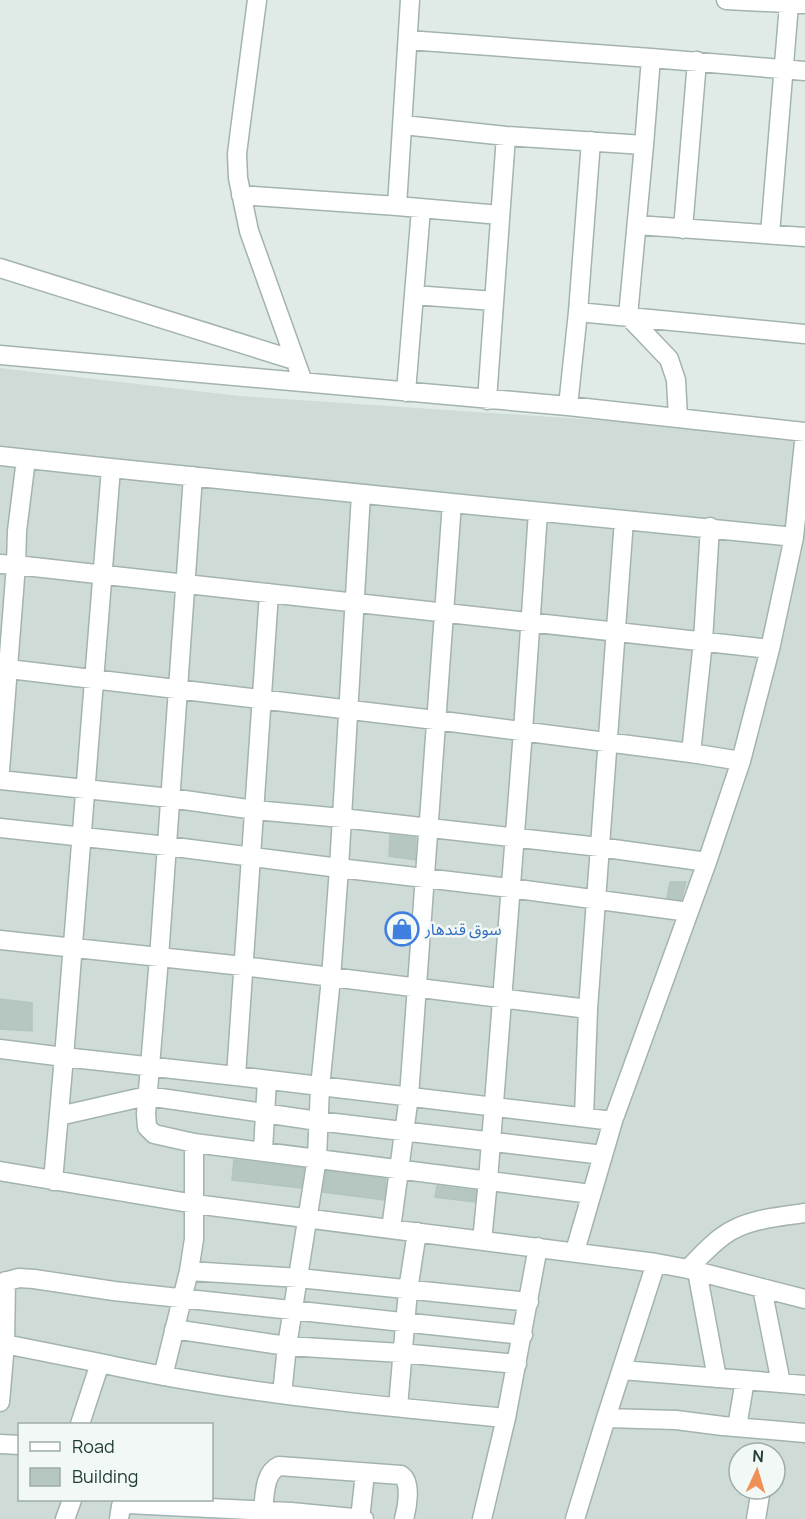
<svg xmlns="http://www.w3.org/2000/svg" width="805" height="1519" viewBox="0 0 805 1519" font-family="Manrope,'Noto Sans Arabic',sans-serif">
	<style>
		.built { fill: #cfdbd7; fill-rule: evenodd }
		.building { fill: #b6c6c1; stroke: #b3c5bf; stroke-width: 1.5 }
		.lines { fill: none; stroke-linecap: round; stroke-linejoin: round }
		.minor-casing { stroke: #a3b3af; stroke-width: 21 }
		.minor { stroke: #fff; stroke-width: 18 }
		.labels { text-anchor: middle; stroke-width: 5; stroke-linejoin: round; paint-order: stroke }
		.shop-label { font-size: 16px; fill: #366cbe; stroke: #f1f8f5; text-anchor: start }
	</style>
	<rect width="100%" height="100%" fill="#e0ebe8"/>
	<path class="built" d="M0,368L240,396L805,434V1519H0ZM20,1424H212V1500H20ZM739,1453H775V1489H739Z"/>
	<path class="building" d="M390,835L416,838L415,860L389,856Z
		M670,882H686L681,900L667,898Z
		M0,999L32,1003V1031L0,1029Z
		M234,1160L304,1168L301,1188L232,1180Z
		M326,1171L386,1179L384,1200L323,1192Z
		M437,1186L476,1191L475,1202L435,1197Z"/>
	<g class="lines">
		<defs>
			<path id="minor" d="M257,0L240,130L237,154L238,178L249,231L303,382
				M410,0L397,206L500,215
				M726,0L805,4
				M408,40L651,58
				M403,125L506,136L644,145L628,316
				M644,145L651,58L805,71
				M241,195L397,206
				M637,225L805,237
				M683,229L697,61
				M770,234L789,4
				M0,268L294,360
				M414,295L494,301
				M578,312L591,141
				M628,316L669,359L676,380L678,418
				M0,355L568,406L805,432
				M406,392L421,209
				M487,400L506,136
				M568,406L578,312L805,334
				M0,456L111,468
				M452,503L111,468L64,1057L236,1076L613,1121
				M0,564L16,565L17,531L26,459
				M0,668L435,720L691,753L703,641L710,527
				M691,753L741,761
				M0,770L16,565L770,649
				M0,780L170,798L255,810L342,818L599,847L707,862
				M0,828L167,846L339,868L361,494
				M0,940L243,966L588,1009L584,1117
				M588,1009L624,520L794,537L805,433
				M0,1049L64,1057L53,1181
				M236,1076L269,593
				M59,1116L147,1096L318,1121L603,1155
				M194,1143L591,1194
				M263,1150L267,1080
				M0,1171L195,1204L656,1263L688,1269L805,1299
				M391,1229L409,1096L452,503L624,520
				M482,1241L488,1180L523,731L538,512
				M575,1251L613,1121L707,862L741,761L770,649L794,537
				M688,1269C699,1258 710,1245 723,1236C745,1219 778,1217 805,1213
				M189,1271L299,1278L529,1302
				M697,1271L717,1378
				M0,1283L19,1278L34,1279L114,1291L523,1335
				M762,1288L781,1383
				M174,1329L287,1346L401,1353L517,1364
				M0,1343L100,1363
				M622,1370L805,1385
				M163,1376L189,1271L194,1239V1143L154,1134L147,1127L146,1114L159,958L193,476
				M282,1394L287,1346L317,1158L320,1087L331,978L339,868L510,888L689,912
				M0,1402L5,1344L6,1281
				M398,1407L408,1290L417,1232
				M506,1418L538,1247
				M606,1418L656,1263
				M80,1424L100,1363C234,1393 370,1405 506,1418L482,1519
				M737,1427L745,1380
				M0,1444L20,1445
				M263,1510C265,1495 264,1473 279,1466L401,1475C412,1482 407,1508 404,1519
				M65,1519L72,1500
				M119,1519L121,1506L127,1504L291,1512L364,1519
				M360,1519L365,1473
				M575,1519L606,1418L676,1420L723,1426L805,1433
				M756,1519L761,1489"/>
		</defs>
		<use href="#minor" class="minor-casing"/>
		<use href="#minor" class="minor"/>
	</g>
	<defs>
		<symbol id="shop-ring" viewBox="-11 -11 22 22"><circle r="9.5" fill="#f1f8f5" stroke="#3f7fe0" stroke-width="1.5"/><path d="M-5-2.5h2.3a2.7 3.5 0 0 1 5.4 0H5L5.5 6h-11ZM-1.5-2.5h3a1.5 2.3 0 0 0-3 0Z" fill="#3f7fe0"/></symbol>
	</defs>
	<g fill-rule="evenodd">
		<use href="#shop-ring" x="383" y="910" width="38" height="38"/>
	</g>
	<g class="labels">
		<g class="shop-label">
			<text x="425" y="935">سوق قندهار</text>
		</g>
	</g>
	<rect x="18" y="1423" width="195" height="78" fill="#f1f8f5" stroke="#9eaca9" stroke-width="1.5"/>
	<rect x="30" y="1442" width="30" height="9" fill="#ffffff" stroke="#9eaca9" stroke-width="1.5"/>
	<text x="72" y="1453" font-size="18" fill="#213b37">Road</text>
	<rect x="30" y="1468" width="30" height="18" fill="#b6c6c1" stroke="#9eaca9" stroke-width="1.5"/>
	<text x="72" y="1483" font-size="18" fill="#213b37">Building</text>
	<g transform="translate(757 1471) rotate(4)"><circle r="28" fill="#f1f8f5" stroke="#9eaca9" stroke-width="1.5"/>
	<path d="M0-4.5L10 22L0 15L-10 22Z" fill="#f09059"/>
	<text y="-9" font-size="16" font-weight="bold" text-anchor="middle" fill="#213b37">N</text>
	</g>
</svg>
